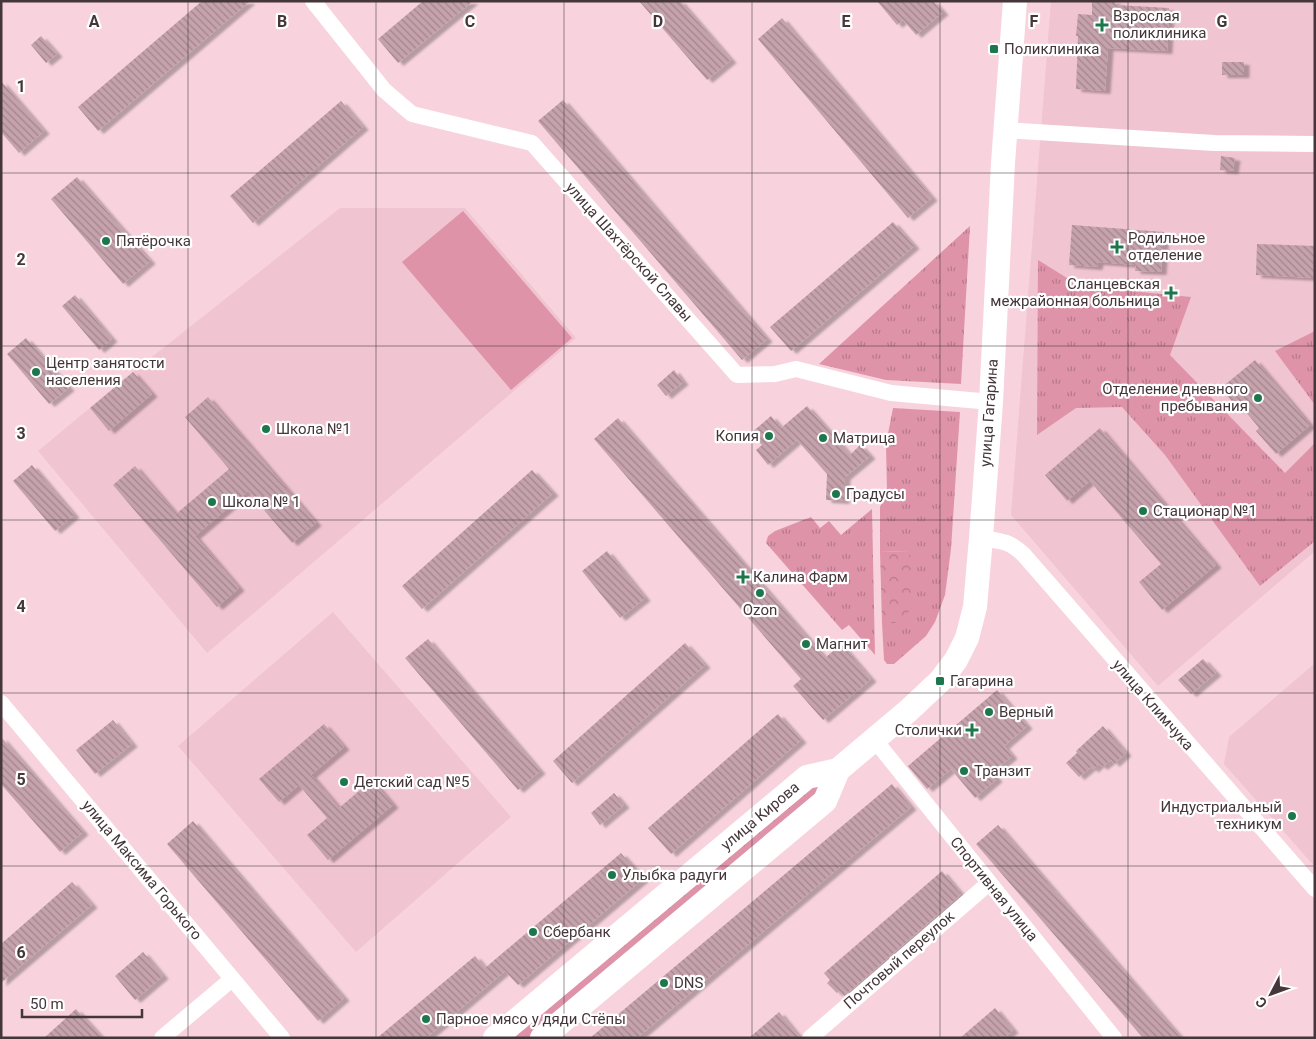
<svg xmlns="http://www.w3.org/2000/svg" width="1316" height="1039" viewBox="0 0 1316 1039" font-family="Roboto,sans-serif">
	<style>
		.built { fill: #f0c4d0 }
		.grass { fill: url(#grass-tufts) }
		.park { fill: url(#park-crowns) }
		.pitch { fill: #df93a9 }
		.building { fill: url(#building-back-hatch); filter: url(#shadow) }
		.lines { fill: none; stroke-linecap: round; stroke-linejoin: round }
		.street { stroke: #fff; stroke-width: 16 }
		.secondary { stroke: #fff; stroke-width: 24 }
		.grid { fill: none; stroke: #44363a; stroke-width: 1; stroke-opacity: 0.55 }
		.poi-dot { fill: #1d774c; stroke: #fff; stroke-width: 2 }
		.labels { text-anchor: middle; stroke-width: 4.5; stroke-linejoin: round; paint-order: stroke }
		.poi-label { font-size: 15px; fill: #44363a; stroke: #fff; text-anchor: start }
		.street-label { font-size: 15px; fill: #44363a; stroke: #fff }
		.grid-label { font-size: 16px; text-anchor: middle; font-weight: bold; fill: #44363a; stroke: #fff; stroke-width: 4.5; stroke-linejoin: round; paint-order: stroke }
	</style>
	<defs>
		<pattern id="grass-tufts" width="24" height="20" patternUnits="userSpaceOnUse" patternTransform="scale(1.25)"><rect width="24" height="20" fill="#df93a9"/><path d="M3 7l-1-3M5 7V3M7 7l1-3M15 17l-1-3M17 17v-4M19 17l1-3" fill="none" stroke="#b6798b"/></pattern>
		<pattern id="park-crowns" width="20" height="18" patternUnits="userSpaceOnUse" patternTransform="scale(1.25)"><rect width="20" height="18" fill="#df93a9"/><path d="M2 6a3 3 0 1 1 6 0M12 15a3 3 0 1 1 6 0" fill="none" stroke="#b6798b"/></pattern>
		<pattern id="building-back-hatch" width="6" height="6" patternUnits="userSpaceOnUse" patternTransform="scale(1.25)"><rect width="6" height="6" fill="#c5a2ac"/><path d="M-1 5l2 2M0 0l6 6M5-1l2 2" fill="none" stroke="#a2858d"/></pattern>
		<filter id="shadow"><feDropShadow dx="5.5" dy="3" stdDeviation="1" flood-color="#0004"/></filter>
	</defs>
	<rect width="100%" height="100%" fill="#f8d3dd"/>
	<path class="built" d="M1051,1H1315V551L1158,686L1011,515Z
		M340,208H465L576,338L207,653L38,451L133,372Z
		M333,612L511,817L356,952L178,746Z
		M1315,663V867L1224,764L1229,737Z"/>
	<path class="grass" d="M970,226L961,384L886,380L819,364Z
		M1038,260L1080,286L1191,297L1170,355L1285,473L1315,443V541L1260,586L1165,455L1122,407L1076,408L1037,435Z
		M1315,331V405L1275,351Z
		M893,408L960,412L951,549L945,595L935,622L926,636L894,664H887L884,660L882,623H895L908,551L880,552V507L887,492L886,444Z
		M872,509L875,655L849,625L842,630L766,543L768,536L775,531L811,517L820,528L829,521L841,535Z
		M814,782L825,787L531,1038H510Z"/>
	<path class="park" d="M908,551C912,566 920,597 910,610C907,615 900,619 895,623H882L880,552Z"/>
	<path class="pitch" d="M463,211L572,338L511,390L402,262Z"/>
	<path class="building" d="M202,1H250L98,131L78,107Z
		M423,1H473L398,63L378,39Z
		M639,1H680L731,60L707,80Z
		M877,1H933L943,12L916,35L903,20L897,25Z
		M1092,1H1115V5L1169,8L1167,51L1108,48L1105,91L1076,89L1078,36H1076L1078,14L1092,15Z
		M782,18L932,198L908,218L758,39Z
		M41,36L57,54L46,63L31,45Z
		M1222,62H1244V75H1222Z
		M1,81L44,131L19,153L1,132Z
		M563,100L767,339L742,360L538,121Z
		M341,101L363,127L253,223L230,196Z
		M1221,156L1235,158L1233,171L1220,170Z
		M77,177L150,261L123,284L51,199Z
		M893,222L914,246L791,351L770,327Z
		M1072,225L1164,232L1161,272L1135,271L1136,265L1098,262L1097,267L1069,265Z
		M1257,244L1315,246V278L1256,275Z
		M75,295L112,339L99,350L62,306Z
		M26,338L69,388L49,404L7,354Z
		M1255,360L1310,425L1276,454L1256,431L1259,428L1242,407L1239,410L1221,388Z
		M674,370L683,382L666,396L657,385Z
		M133,372L152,394L109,431L90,408Z
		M208,397L316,523L292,543L248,491L195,536L239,588L217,607L113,485L135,466L176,514L229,469L185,417Z
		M807,406L850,455L860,445L870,456L845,477L844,501L826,500L827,474L797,440L768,465L756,450L762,445L751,433L771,416L781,428Z
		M618,418L825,658L841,644L871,679L823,720L793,686L801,679L594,439Z
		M1100,428L1216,565L1162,610L1139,582L1161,564L1090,481L1067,501L1045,475Z
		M32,465L74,515L55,531L13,481Z
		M532,470L553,493L422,609L402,586Z
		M607,551L645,598L620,618L582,571Z
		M428,639L540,771L518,790L405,658Z
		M685,643L705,665L572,783L553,761Z
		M1203,659L1216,673L1191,694L1178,680Z
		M997,690L1027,726L1004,746L1012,756L992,773L997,779L975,798L951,769L927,789L908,766Z
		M778,714L801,740L671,854L648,828Z
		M113,720L132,744L95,774L76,750Z
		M324,724L344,747L311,775L339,808L372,780L393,805L328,860L307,835L327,818L299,785L279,802L259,779Z
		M1103,726L1126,753L1114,764L1111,760L1102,767L1099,764L1093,770L1091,767L1079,777L1066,763L1077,753L1076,751Z
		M1,737L83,832L60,852L1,784Z
		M892,784L911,807L637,1038H590Z
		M614,793L624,805L600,825L591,813Z
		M193,821L344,998L318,1021L167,844Z
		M998,825L1156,1009L1181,1038H1143L976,844Z
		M621,853L643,879L518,985L505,971L426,1038H377L475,956L485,968Z
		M942,871L961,894L844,996L840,991L837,993L827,983L830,980L824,973Z
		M72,882L92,905L1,983V944Z
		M143,952L163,976L135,1000L115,976Z
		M995,1008L1013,1030L1004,1038H960Z
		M76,1009L102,1038H44Z
		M779,1012L800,1038H749Z"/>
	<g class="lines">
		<path class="street" d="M313,1L384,90L412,114L532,143L737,375L775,374L796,369L891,393L991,402
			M1005,130L1214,143L1315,144
			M981,538C1001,541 1010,541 1024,555L1315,889
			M1,703L282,1038
			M874,739L1114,1038
			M162,1038L232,979
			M810,1038L989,883"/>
		<path class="secondary" d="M495,1038L807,777L838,770L908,711L940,681L956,660L967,638L975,607L981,538L991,402L1003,163L1015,1
			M542,1038L825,801L838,770"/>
	</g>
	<path class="grid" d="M188,1V1038M376,1V1038M564,1V1038M752,1V1038M940,1V1038M1128,1V1038M1,173H1315M1,346H1315M1,520H1315M1,693H1315M1,866H1315"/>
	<g class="poi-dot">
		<path d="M1099.5 17.5h5v5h5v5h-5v5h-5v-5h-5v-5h5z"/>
		<rect x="989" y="44" width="10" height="10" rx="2.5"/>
		<circle cx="106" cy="241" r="5"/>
		<path d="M1114.5 239.5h5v5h5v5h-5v5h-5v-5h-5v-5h5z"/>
		<path d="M1168.5 285.5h5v5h5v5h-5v5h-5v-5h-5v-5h5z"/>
		<circle cx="36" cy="372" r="5"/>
		<circle cx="1258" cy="398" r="5"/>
		<circle cx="266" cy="429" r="5"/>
		<circle cx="769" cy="436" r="5"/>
		<circle cx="823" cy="438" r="5"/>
		<circle cx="836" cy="494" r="5"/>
		<circle cx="212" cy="502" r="5"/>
		<circle cx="1143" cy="511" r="5"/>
		<path d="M740.5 569.5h5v5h5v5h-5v5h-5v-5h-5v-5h5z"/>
		<circle cx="760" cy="593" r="5"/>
		<circle cx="806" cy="644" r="5"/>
		<rect x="935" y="676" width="10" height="10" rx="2.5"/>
		<circle cx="989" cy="712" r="5"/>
		<path d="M969.5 722.5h5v5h5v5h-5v5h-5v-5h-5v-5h5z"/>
		<circle cx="964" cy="771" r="5"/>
		<circle cx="344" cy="782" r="5"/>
		<circle cx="1292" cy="816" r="5"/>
		<circle cx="612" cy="875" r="5"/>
		<circle cx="533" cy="932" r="5"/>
		<circle cx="664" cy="983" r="5"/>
		<circle cx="426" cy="1019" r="5"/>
	</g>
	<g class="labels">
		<g class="poi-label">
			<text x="1113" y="21">Взрослая<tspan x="1113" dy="17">поликлиника</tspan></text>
			<text x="1004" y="54">Поликлиника</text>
			<text x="1128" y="243">Родильное<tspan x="1128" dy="17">отделение</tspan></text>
			<text x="116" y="246">Пятёрочка</text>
			<text x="1160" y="289" text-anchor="end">Сланцевская<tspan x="1160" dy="17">межрайонная больница</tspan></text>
			<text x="46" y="368">Центр занятости<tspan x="46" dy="17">населения</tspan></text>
			<text x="1248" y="394" text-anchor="end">Отделение дневного<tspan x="1248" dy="17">пребывания</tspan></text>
			<text x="276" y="434">Школа №1</text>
			<text x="759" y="441" text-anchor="end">Копия</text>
			<text x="833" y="443">Матрица</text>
			<text x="846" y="499">Градусы</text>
			<text x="222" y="507">Школа № 1</text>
			<text x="1153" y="516">Стационар №1</text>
			<text x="753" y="582">Калина Фарм</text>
			<text x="760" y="615" text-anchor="middle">Ozon</text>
			<text x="816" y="649">Магнит</text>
			<text x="950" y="686">Гагарина</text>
			<text x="999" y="717">Верный</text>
			<text x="962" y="735" text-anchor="end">Столички</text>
			<text x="974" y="776">Транзит</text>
			<text x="354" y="787">Детский сад №5</text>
			<text x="1282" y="812" text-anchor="end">Индустриальный<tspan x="1282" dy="17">техникум</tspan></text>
			<text x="622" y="880">Улыбка радуги</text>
			<text x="543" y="937">Сбербанк</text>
			<text x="674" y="988">DNS</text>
			<text x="436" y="1024">Парное мясо у дяди Стёпы</text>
		</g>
		<g class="street-label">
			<text transform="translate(629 252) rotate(48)" y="5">улица Шахтёрской Славы</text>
			<text transform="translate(989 413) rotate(-86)" y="5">улица Гагарина</text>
			<text transform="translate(1153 705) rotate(49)" y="5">улица Климчука</text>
			<text transform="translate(760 816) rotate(-40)" y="5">улица Кирова</text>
			<text transform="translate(142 870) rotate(50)" y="5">улица Максима Горького</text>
			<text transform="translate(994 889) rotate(51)" y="5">Спортивная улица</text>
			<text transform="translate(899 960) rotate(-41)" y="5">Почтовый переулок</text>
		</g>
	</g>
	<g class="grid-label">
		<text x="94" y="27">A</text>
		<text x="282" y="27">B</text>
		<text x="470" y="27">C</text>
		<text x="658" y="27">D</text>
		<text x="846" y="27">E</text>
		<text x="1034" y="27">F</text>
		<text x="1222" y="27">G</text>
		<text x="21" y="92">1</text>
		<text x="21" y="265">2</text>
		<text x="21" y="439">3</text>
		<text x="21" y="612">4</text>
		<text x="21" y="785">5</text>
		<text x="21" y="958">6</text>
	</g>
	<rect width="1316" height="1039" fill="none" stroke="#44363a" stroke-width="5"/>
	<g transform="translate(1271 994) rotate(229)" stroke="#ffffff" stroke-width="4" paint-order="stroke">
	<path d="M0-4L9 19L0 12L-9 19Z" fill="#44363a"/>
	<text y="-8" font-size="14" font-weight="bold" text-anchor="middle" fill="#44363a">С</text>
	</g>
	<path d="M22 1009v8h120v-8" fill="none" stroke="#44363a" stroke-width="2.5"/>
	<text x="30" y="1009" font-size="15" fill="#44363a" stroke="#ffffff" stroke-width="4" paint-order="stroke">50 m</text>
</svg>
